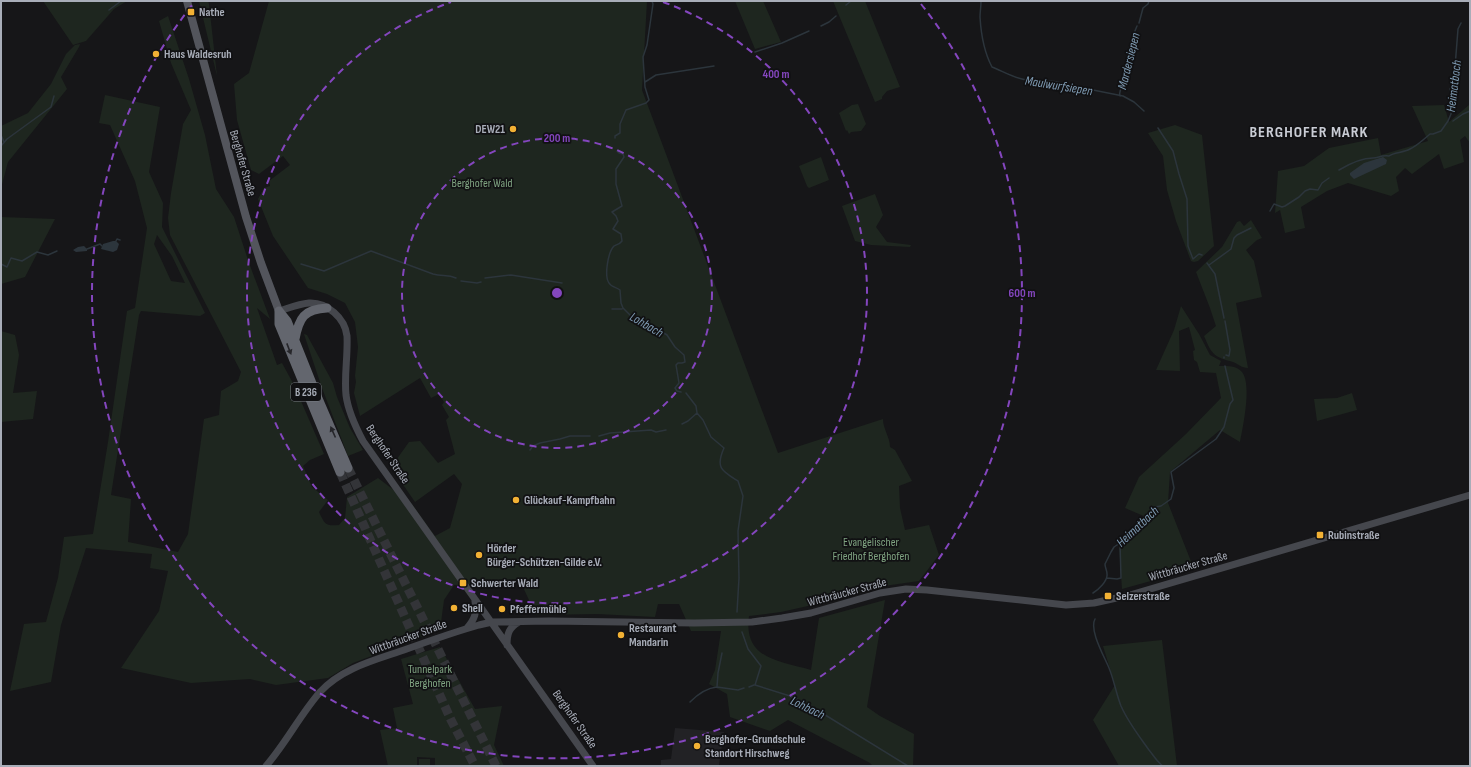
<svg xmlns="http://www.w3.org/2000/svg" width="1471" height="767" viewBox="0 0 1471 767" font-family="'Sofia Sans Condensed',sans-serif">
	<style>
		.built { fill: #222225 }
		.green { fill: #1e261f; fill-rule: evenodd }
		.water { fill: #2c353c }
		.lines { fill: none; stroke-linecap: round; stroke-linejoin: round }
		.stream { stroke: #2c353c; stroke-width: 1.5 }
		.highway-tunnel { stroke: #333438; stroke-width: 9; stroke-dasharray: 9 4.5; stroke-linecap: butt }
		.secondary { stroke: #45474d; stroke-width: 7 }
		.primary { stroke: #53555c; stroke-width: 8 }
		.highway { stroke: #63666e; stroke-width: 9 }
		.oneway { fill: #26262a }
		.ring { fill: none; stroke: #8446be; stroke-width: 2; stroke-dasharray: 7 5 }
		.poi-dot { fill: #f2b134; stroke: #111113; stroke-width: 1.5 }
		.labels { text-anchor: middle; stroke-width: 3.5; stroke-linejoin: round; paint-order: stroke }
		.shield { fill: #111113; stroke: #7b7e86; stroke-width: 1 }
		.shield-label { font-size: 11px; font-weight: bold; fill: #a8adb8 }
		.poi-label { font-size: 12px; font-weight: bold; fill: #a8adb8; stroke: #111113; text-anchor: start }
		.street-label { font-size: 12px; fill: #a8adb8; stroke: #111113 }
		.park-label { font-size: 12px; fill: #7fa381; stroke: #111113 }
		.water-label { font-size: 13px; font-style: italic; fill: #7f9bb3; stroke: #111113 }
		.district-label { font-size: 16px; font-weight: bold; letter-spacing: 1px; fill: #c9ccd4; stroke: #111113 }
		.centre { fill: #8446be; stroke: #111113; stroke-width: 2 }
		.ring-label { font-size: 12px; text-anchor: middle; font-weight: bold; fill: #8446be; stroke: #111113; stroke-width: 3.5; stroke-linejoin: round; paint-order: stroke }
	</style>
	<rect width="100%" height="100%" fill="#161618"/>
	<path class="built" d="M675,728L724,732L719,765L661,766V760L671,759Z"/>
	<path class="green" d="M43,1H127L114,9L86,41L73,45Z
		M199,1H208L209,4L217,76Z
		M269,1H647L642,90L778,453L883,419C883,429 890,437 890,447L895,450L912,481L899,486L900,508L905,530L929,525L939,555L919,581L877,587L830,601L781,612L749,616C743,659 779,661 811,670L819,618L885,600L867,707L880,716L914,734L913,766H873L870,763L788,720L770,731L730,717L727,694L709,684L715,670L721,631H691L679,604H658L655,617L598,614L536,615L521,583L454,585L444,600L440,630L353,663L328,678L276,685L250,679L191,683L121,668L159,611L168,571L150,568L152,554L86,548L61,625L51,682L10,691L24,624L46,622L58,578L64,537L93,534L108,442L127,311L135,308L147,228L135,181L110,125L99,123L105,95L160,107L149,172L163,203L162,227L205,313L200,316L141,311L139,315L111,495L131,499L128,542L178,552L188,534L204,419L219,415L221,391L238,381L241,372L170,235L168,218L171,193L183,124L191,110L171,63L159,21L168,16L189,79L205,135L216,189L234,217L249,263L270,319L257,308L277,365L282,363L294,385L324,454L310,460L303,466L312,487L328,500L319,512C325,525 326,526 339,525L345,518L347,497L378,478L412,504L435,536L450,528L462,484L454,474L415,502L395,473L394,463L409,442L420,441L438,463L455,454L446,420L449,417L442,405L444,402L439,394L431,398L420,378L360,416L354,393L356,382L355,376L358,347L355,322L345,303L327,294L308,288L273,236L258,199L264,188L270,186L269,181L290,165L283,156L259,174L251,170L237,120L234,84L249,73ZM157,235L172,256L185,283L171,281L154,244Z
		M735,1H763L781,42L755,49Z
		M833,1H865L900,87L887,91L882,97V99L875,102Z
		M80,44L79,47L61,77L67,89L8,162L1,188V126L28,113L51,84L66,54L75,45Z
		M858,104L866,124L861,131L851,132L849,134L847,130L846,131L839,113L852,105Z
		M1444,105L1449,122L1469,105L1470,112V143L1465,136L1460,140L1464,162L1444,169L1439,154L1412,174L1405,168L1396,177L1399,191L1391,196L1348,183L1327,191L1301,207L1305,228L1285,233L1280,210L1275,213L1278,171L1304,166L1329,148L1378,138L1381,155L1428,141L1412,106Z
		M1175,125L1202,135L1214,246L1198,261L1194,262L1191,261L1176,221L1167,190L1163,156L1148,133Z
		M821,157L829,180L809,188L807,186L799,166Z
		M875,194L883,215L876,227L887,242L911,245L910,247L871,245L855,241L842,206Z
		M1,217L55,219L25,277L1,284Z
		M1251,220L1262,238L1257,240L1246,250L1254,261L1262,297L1236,303L1248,368C1242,368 1238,364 1233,362C1214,357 1212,355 1204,336L1216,326L1210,308L1196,272L1222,247L1237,222L1240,221L1244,226Z
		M1181,306L1199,334L1210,355L1221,361L1219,366C1227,366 1236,365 1242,372C1252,384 1243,427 1240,442L1220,430L1170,472L1168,503L1194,569L1122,589L1119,546L1146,517L1125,508L1139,477L1186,434L1221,398L1216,373L1200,372L1197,362L1194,360L1193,351L1195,350L1189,327L1179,331L1180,371L1156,370L1174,330Z
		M1,331L15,335L19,355L13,393L37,391L33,419L1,422Z
		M304,334L307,335L333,383L337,397L350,428L363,450L348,456L322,388Z
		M1352,393L1357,410L1317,421L1314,399L1337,398Z
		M1162,640L1177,766H1119L1093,720L1115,685L1103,646Z
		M440,647L475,709L502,706L494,745L504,766H435V758L417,757V766H388L380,730L397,728L393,708L413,704L401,659Z
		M419,759H430V766H419Z"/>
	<path class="water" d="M1383,157L1387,160L1386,164L1354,179L1350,175V173L1364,163Z
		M113,241H116L119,244L117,250L113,252L101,249L103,244Z
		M84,246L87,249V251L76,252L73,250L78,247Z"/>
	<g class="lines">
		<path class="stream" d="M981,1C981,7 980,12 980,17C981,34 984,52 992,67C1002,71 1012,77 1022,79C1035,83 1050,78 1063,84L1123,96L1134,102L1144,111
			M846,5L851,1
			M109,10L121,1
			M1139,23L1143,8L1148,4L1149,1
			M821,26L829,22L836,16
			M755,52L782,43L809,31
			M645,82L656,75L714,66
			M1120,96C1118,89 1123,88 1125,82C1127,76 1124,69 1126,63C1128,50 1132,37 1137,26
			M1453,121L1463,114L1470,111
			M1158,128L1173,151L1179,174L1187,199L1188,246L1193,259L1199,254L1202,255
			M1,135L4,142
			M615,138V136L620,133V124L626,110L646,103L649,100L645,87L643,57L647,45L653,4L652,1
			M1,146L7,139L51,107L54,96
			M617,151L619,153L623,154L624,157L616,169V184L622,206L612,212L616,216L618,221L613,229L621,234L622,241C619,245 617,244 614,246C608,252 604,276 609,283C611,287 616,287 620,290L621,303L623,308L631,316L645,321L667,335L675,347L684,355L685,362L682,363H678L676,365L679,383L675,388L677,391L681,392
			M1339,170C1349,164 1361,158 1373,158C1379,158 1380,155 1389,156C1394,152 1403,153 1410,149C1417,146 1424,139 1430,134H1433L1441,131L1448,121L1451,114L1452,100L1450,89L1454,80L1458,29L1461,23
			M1270,211L1274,204L1282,207L1285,206L1299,197L1305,191L1310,189L1318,190L1322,183L1329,178
			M116,241L117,239L120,240
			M87,249L100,244L102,246
			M1207,263L1215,274L1224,318
			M1,264L7,267L11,258L22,261L37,252L48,255L57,251
			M301,264L324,271L371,251L433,274C442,277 447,274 456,278
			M1209,265L1231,249L1234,238L1237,235L1251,228
			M485,278L511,275L562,283
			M461,281L477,283L481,282
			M612,309H622
			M1225,321L1230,350L1229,356L1226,355
			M1224,358V357
			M686,393L696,406L697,413L703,420L711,437L724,448C715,468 722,471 738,481L743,496L738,531L739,578L737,612
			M682,424L688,421L697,413
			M599,436L610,433L651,430L656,432L666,430
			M530,450L533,446L540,443L560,439L570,436H590
			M1107,578L1117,579L1121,578L1120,543
			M1093,593C1098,590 1108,581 1107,574C1107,570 1105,568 1105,564L1111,552L1114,547L1120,543L1147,514L1152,513L1155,507L1161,506L1171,499L1174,488L1171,472L1216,439L1224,427L1230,404L1233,400L1225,366
			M1095,619C1089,630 1104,656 1109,668C1114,680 1116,693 1121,706C1128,722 1139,736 1149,750C1154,756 1157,762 1163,766
			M742,632L748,649L761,666L755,685L790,696L809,705L908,766
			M722,653L718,673L717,687L738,690L744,688
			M749,687L754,685
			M690,702C698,694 706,688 717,687"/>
		<path class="highway-tunnel" d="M348,468L496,766
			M340,472L451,720L475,766"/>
		<path class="secondary" d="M279,311C289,308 298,304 309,303C327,302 345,318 347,336C348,356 344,375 346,395C348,411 355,426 363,441L593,766
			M467,628C475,619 477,612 475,601
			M507,645C507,634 509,627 519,622
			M266,766C286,743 300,715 320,692C342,668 375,660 404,650C429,641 454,632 479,625L492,622L549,621L694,623L752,622L782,618L811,613L880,593L906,589L927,590L1066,605L1094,603L1130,595L1470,495"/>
		<path class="primary" d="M187,1L246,217L261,263L279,311"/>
		<path class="highway" d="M279,311V324L340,472
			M279,311L287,321L317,396L348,468
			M295,339C299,318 304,309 327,308"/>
	</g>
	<defs><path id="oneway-solid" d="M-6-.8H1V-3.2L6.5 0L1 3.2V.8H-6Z"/></defs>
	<g class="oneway">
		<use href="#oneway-solid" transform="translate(289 349) rotate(69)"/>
		<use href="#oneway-solid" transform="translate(333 432) rotate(-114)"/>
	</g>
	<g class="ring">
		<circle cx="557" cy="293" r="155"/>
		<path d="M663 2A310 310 0 1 1 451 2"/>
		<path d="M921 4A465 465 0 1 1 193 4"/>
	</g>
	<g class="poi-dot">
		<rect x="187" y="8" width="8" height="8" rx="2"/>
		<circle cx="156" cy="54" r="4"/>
		<circle cx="513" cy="129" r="4"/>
		<circle cx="516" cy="500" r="4"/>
		<rect x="1316" y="531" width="8" height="8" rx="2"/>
		<circle cx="479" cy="555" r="4"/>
		<rect x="459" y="579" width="8" height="8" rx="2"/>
		<rect x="1104" y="592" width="8" height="8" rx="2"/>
		<circle cx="454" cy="608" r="4"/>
		<circle cx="502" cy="609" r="4"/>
		<circle cx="621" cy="635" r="4"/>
		<circle cx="697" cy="746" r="4"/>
	</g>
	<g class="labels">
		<rect class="shield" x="291" y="383" width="30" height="18" rx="3"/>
		<g class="shield-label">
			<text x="306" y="396">B 236</text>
		</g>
		<g class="poi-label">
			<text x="199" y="16">Nathe</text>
			<text x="164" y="58">Haus Waldesruh</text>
			<text x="505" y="133" text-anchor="end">DEW21</text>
			<text x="524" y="504">Glückauf-Kampfbahn</text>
			<text x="1328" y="539">Rubinstraße</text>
			<text x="487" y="552">Hörder<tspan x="487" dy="14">Bürger-Schützen-Gilde e.V.</tspan></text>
			<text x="471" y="587">Schwerter Wald</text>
			<text x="1116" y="600">Selzerstraße</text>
			<text x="462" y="612">Shell</text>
			<text x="510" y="613">Pfeffermühle</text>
			<text x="629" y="632">Restaurant<tspan x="629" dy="14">Mandarin</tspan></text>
			<text x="705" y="743">Berghofer-Grundschule<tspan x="705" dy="14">Standort Hirschweg</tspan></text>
		</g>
		<g class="street-label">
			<text transform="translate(243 163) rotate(74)" y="4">Berghofer Straße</text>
			<text transform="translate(388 454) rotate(56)" y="4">Berghofer Straße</text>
			<text transform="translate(1188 566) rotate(-16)" y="4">Wittbräucker Straße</text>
			<text transform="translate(847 592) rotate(-15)" y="4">Wittbräucker Straße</text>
			<text transform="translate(408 637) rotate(-20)" y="4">Wittbräucker Straße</text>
			<text transform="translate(575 719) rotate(55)" y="4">Berghofer Straße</text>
		</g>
		<g class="park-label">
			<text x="482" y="187">Berghofer Wald</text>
			<text x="871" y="546">Evangelischer<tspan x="871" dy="14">Friedhof Berghofen</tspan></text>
			<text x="430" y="673">Tunnelpark<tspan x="430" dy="14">Berghofen</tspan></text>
		</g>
		<g class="water-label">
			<text transform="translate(1128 61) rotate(-76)" y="5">Mardersiepen</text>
			<text transform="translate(1059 85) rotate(9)" y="5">Maulwurfsiepen</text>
			<text transform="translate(1453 86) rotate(-83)" y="5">Heimatbach</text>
			<text transform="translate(647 324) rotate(30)" y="5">Lohbach</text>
			<text transform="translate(1137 526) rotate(-43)" y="5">Heimatbach</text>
			<text transform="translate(808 707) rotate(26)" y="5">Lohbach</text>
		</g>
		<g class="district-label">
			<text x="1309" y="137">BERGHOFER MARK</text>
		</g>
	</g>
	<circle cx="557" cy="293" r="6" class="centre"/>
	<g class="ring-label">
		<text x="776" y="78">400 m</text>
		<text x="557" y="142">200 m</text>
		<text x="1022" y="297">600 m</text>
	</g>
	<rect width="1471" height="767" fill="none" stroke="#a8adb8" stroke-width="4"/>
</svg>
